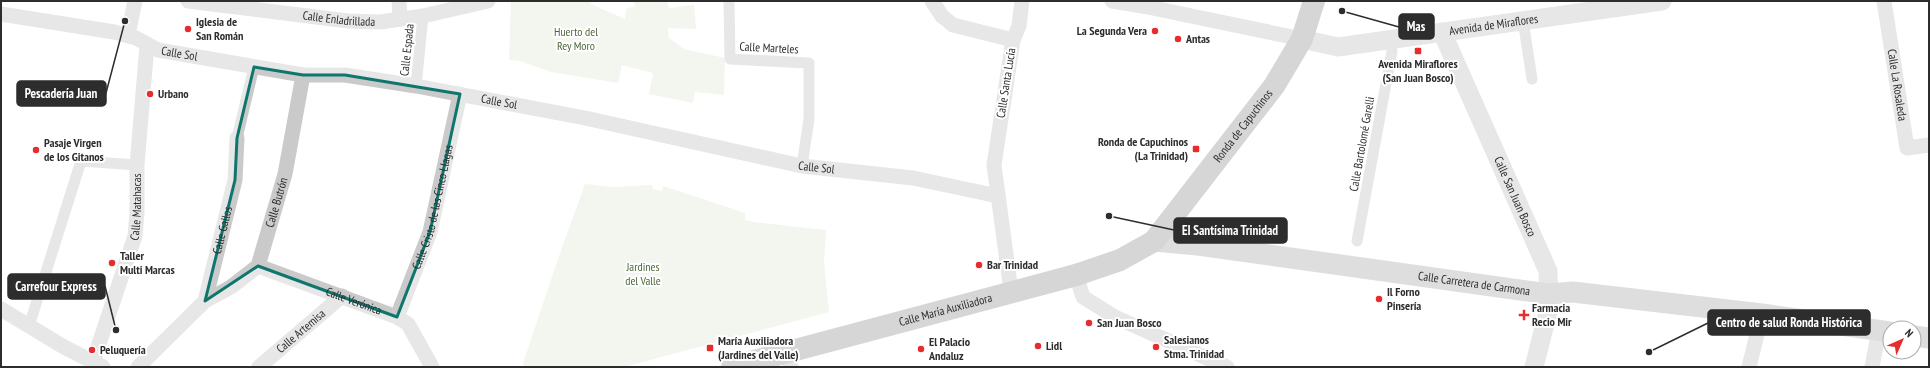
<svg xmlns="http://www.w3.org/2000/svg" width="1930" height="368" viewBox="0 0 1930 368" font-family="'PT Sans Narrow',sans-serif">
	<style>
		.green { fill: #e2ebdb }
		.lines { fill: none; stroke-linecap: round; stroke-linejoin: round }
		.pedestrian { stroke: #cacaca; stroke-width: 11 }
		.minor { stroke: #cacaca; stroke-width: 15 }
		.tertiary { stroke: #cacaca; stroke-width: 19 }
		.secondary { stroke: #b7b7b7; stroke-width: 21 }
		.primary { stroke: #a5a5a5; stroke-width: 22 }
		.marked { fill: none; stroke: #0f766e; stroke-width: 3; stroke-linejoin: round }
		.poi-dot { fill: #e72c2e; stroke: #fff; stroke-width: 1.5 }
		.labels { text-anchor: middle; stroke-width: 4; stroke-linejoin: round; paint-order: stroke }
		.street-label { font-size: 12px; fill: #2d2d2d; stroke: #fff }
		.poi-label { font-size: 12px; font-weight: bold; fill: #2d2d2d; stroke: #fff; text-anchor: start }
		.park-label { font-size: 12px; fill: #4d693a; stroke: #fff }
		.leader { fill: none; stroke: #2d2d2d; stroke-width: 1.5 }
		.callout-dot { fill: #2d2d2d; stroke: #fff; stroke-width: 1.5 }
		.callout { fill: #2d2d2d; stroke: #2d2d2d; stroke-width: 1.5 }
		.callout-label { font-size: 13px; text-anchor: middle; font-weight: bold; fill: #fff }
	</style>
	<rect width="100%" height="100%" fill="#fff"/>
	<path class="green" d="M511,1H590L591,4L625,19L626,9L635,6L634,1H667L669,8L694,5L696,29L668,28L669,38L684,49L725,58L724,95L695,92L693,103L649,94L653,73L622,65L618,83L551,72L520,61L509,60Z
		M585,184L613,187L652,185L653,189L662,191L663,186L745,213V220L753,222L826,230L824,262L829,312L624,367H524L523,363L559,256Z"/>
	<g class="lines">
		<path class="pedestrian" d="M729,1L730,59L809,63V119L802,166
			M1523,20L1532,79
			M416,86L423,16
			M237,138L254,67
			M1357,241L1392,51
			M29,326L81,161L137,165"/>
		<g class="minor">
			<path id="s1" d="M188,1L348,21L380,22L423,16L488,1"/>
			<path d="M399,1L400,18"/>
			<path d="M932,1L942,16L953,25L1013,40L994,165L1011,291"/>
			<path d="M1112,1L1148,7L1302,39"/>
			<path id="s2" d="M1884,1L1907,148L1929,145"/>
			<path id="s3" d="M1,14L114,32L136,38L158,50L303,75H345L416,86L585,118L802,166L913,178L998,196"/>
			<path d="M128,35L135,1"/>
			<path d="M1013,40L1019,26L1022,1"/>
			<path id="s4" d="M258,266L397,317L408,324L432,367"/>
			<path d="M1076,275L1083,297L1115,317L1227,367"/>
			<path id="s5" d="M205,301L231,287L258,266L285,174L303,75"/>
			<path d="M1,309L64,347L103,367"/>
			<path id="s6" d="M397,317L430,232L460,94"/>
			<path d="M787,352L791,367"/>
			<path id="s7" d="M93,362L135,236L137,213V165L147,45"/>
			<path id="s8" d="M138,367L205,301L235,180L237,138"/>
			<path id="s9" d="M259,367L342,296"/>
			<path d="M1749,367L1762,314"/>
			<path d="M1872,367L1879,330"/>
		</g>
		<g class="tertiary">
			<path id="s10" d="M1442,32L1548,271L1549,308L1534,367"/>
			<path id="s11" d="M1302,39L1338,47L1662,1"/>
		</g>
		<g class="secondary">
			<path id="s12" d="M1154,241L1198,245L1549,294L1573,292L1762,314L1890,332"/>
			<path d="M1914,336L1929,338"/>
		</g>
		<path class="primary" id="s13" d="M732,367L1076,275L1120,260L1154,241L1274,86L1302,39L1314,1"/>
	</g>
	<path d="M0 0H1930V368H0ZM254,67L303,75H345L460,94L430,232L397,317L258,266L205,301L235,180L237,138Z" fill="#fff" fill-opacity=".55" fill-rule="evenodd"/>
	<path class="marked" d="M254,67L303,75H345L460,94L430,232L397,317L258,266L205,301L235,180L237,138Z"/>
	<g class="poi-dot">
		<circle cx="188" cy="29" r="4"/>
		<circle cx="1155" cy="31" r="4"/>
		<circle cx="1178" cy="39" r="4"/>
		<rect x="1414" y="47" width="8" height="8" rx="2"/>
		<circle cx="150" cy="94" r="4"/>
		<rect x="1192" y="145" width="8" height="8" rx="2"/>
		<circle cx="36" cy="150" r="4"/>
		<circle cx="112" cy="263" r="4"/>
		<circle cx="979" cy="265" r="4"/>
		<circle cx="1379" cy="299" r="4"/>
		<path d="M1522 309h4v4h4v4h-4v4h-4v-4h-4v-4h4z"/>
		<circle cx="1089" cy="323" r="4"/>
		<circle cx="1038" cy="346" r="4"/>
		<circle cx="1156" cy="347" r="4"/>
		<rect x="706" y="344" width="8" height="8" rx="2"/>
		<circle cx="921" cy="349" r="4"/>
		<circle cx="92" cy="350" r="4"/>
	</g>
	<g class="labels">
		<g class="street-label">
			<text dy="4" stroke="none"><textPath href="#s1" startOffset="152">Calle Enladrillada</textPath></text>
			<text dy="4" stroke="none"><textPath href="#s11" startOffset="194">Avenida de Miraflores</textPath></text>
			<text transform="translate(769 48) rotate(3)" y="4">Calle Marteles</text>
			<text transform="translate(407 50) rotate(-84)" y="4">Calle Espada</text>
			<text dy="4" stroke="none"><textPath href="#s3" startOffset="184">Calle Sol</textPath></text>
			<text transform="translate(1006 83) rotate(-81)" y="4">Calle Santa Lucía</text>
			<text dy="4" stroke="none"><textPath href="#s2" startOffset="85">Calle La Rosaleda</textPath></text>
			<text dy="4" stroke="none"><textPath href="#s3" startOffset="508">Calle Sol</textPath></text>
			<text dy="4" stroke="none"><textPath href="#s13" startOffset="587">Ronda de Capuchinos</textPath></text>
			<text transform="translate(1362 144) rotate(-80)" y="4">Calle Bartolomé Garelli</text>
			<text dy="4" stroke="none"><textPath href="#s3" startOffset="832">Calle Sol</textPath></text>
			<text dy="4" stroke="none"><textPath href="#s10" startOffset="180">Calle San Juan Bosco</textPath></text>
			<text dy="4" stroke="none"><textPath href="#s5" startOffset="130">Calle Butrón</textPath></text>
			<text dy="4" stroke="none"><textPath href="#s7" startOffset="162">Calle Matahacas</textPath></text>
			<text dy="4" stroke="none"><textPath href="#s6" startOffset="116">Calle Cristo de las Cinco Llagas</textPath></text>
			<text dy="4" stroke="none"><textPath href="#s8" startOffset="167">Calle Gallos</textPath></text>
			<text dy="4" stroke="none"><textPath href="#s12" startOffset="323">Calle Carretera de Carmona</textPath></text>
			<text dy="4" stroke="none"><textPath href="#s4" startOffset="102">Calle Verónica</textPath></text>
			<text dy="4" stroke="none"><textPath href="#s13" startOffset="221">Calle María Auxiliadora</textPath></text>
			<text dy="4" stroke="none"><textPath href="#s9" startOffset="55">Calle Artemisa</textPath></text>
		</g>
		<g class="poi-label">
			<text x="196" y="26">Iglesia de<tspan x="196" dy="14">San Román</tspan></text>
			<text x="1147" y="35" text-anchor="end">La Segunda Vera</text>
			<text x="1186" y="43">Antas</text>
			<text x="1418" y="68" text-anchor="middle">Avenida Miraflores<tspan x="1418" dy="14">(San Juan Bosco)</tspan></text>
			<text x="158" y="98">Urbano</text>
			<text x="1188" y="146" text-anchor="end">Ronda de Capuchinos<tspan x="1188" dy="14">(La Trinidad)</tspan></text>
			<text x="44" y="147">Pasaje Virgen<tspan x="44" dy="14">de los Gitanos</tspan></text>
			<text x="120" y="260">Taller<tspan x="120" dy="14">Multi Marcas</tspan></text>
			<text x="987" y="269">Bar Trinidad</text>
			<text x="1387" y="296">Il Forno<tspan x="1387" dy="14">Pinsería</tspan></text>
			<text x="1532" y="312">Farmacia<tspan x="1532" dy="14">Recio Mir</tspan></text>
			<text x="1097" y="327">San Juan Bosco</text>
			<text x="1164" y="344">Salesianos<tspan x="1164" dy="14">Stma. Trinidad</tspan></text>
			<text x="718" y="345">María Auxiliadora<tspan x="718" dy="14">(Jardines del Valle)</tspan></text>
			<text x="929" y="346">El Palacio<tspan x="929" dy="14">Andaluz</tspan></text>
			<text x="1046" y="350">Lidl</text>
			<text x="100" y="354">Peluquería</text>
		</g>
		<g class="park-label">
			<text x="576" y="36">Huerto del<tspan x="576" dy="14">Rey Moro</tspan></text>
			<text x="643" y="271">Jardines<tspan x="643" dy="14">del Valle</tspan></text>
		</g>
	</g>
	<path class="leader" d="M1342 11L1399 27M125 21L106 93M1109 216L1174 230M116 330L105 286M1649 352L1708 323"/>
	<g class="callout-dot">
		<circle cx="1342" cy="11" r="4"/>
		<circle cx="125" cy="21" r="4"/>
		<circle cx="1109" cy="216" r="4"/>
		<circle cx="116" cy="330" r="4"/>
		<circle cx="1649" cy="352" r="4"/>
	</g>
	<g class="callout">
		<rect x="1399" y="14" width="35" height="25" rx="4"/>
		<rect x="17" y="81" width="89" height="25" rx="4"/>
		<rect x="1174" y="218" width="113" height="25" rx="4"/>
		<rect x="8" y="274" width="97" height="25" rx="4"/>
		<rect x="1708" y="310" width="162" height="25" rx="4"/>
	</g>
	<g class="callout-label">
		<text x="1416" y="31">Mas</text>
		<text x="61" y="98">Pescadería Juan</text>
		<text x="1230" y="235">EI Santísima Trinidad</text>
		<text x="56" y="291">Carrefour Express</text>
		<text x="1789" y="327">Centro de salud Ronda Histórica</text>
	</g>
	<rect width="1930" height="368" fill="none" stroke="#2d2d2d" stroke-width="4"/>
	<g transform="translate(1902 340) rotate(45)"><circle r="19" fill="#ffffff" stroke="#ababab"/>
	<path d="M0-3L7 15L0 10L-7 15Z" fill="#e72c2e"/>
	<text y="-6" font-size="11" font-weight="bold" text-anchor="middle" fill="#2d2d2d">N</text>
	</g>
</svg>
